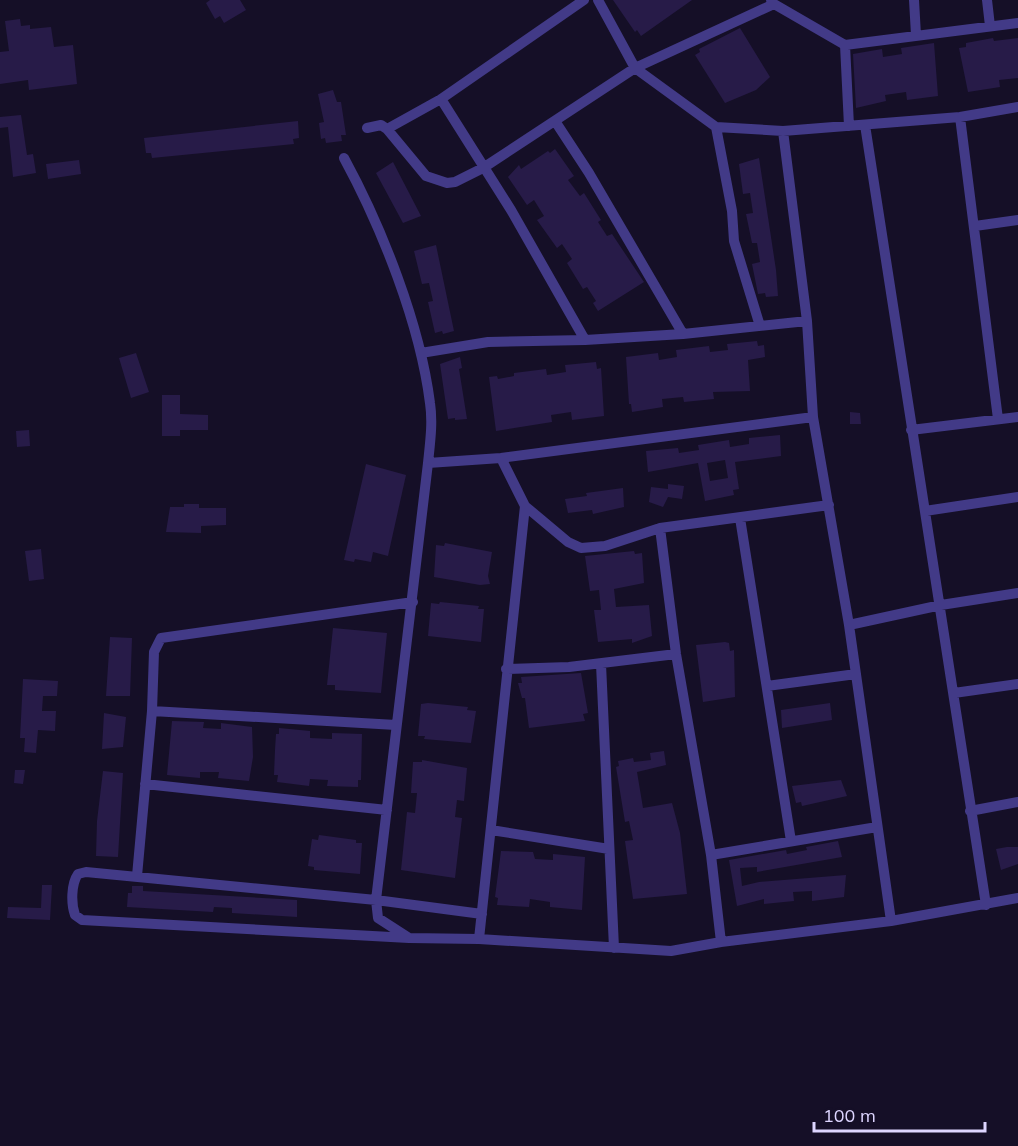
<svg xmlns="http://www.w3.org/2000/svg" width="1018" height="1146" viewBox="0 0 1018 1146" font-family="Mulish,sans-serif">
	<style>
		.building { fill: #271b48; fill-rule: evenodd }
		.lines { fill: none; stroke-linecap: round; stroke-linejoin: round }
		.street { stroke: #423a87; stroke-width: 10 }
	</style>
	<rect width="100%" height="100%" fill="#150f27"/>
	<path class="building" d="M210,0H240L246,10L224,23L220,16L215,19L206,3Z
		M613,0H692L641,36L637,30L635,32Z
		M20,19L21,26L30,25V29L51,27L54,47L73,45L77,84L29,90L28,80L0,84V52L9,51L5,21Z
		M740,28L770,77L756,90L725,103L695,55L700,52L699,49Z
		M993,38L994,41L1018,38V78L999,80L1000,87L968,92L959,48L966,47V43Z
		M934,43L938,96L907,100L906,92L885,95L886,101L856,108L853,54L882,49L883,57L902,54L901,48Z
		M333,90L337,102H341L346,135H341L342,141L326,143L325,138L321,139L319,123L324,122L318,94Z
		M21,115L27,155L33,154L36,173L13,177L8,127L0,128V117Z
		M298,121L299,138L293,139L294,144L152,158L151,153H146L144,138Z
		M555,149L574,176L568,180L580,196L584,193L601,220L598,222L607,236L612,234L644,282L598,311L593,303L596,301L587,287L583,289L567,263L572,259L562,244L557,248L537,220L544,216L534,200L527,205L508,177L519,165L521,169L548,151L550,153Z
		M759,158L776,270L778,296L766,297L765,293L758,294L752,264L760,262L757,243H752L746,214L753,213L750,193L743,194L739,164Z
		M79,160L81,174L48,179L46,164Z
		M393,162L421,216L403,223L376,173Z
		M436,245L454,331L443,334L442,331L435,333L428,302L433,301L429,283L422,284L414,251Z
		M757,341L758,346L764,345L765,357L748,360L750,391L713,392L714,399L684,402L683,397L662,399L663,407L632,412L631,404H629L626,357L658,353L659,360L677,357L676,350L709,346L710,352L728,350L727,344Z
		M136,353L149,392L131,398L119,358Z
		M460,357L462,368L459,369L467,419L455,420V418L448,419L440,364Z
		M596,362L597,369L601,368L604,416L572,420L571,412L551,415L552,422L496,431L489,377L497,376L498,379L514,376V373L546,369L547,375L566,372L565,365Z
		M162,395H180V414L208,415V430H180V436H162Z
		M850,412L860,413L861,424H850Z
		M29,430L30,446L17,447L16,431Z
		M780,435L781,456L735,462L739,489L733,490L734,495L705,501L698,463L648,472L646,451L678,448L679,453L699,450L698,445L729,440L730,447L749,444V438ZM725,460L728,478L710,481L707,463Z
		M366,464L406,475L388,556L373,552L371,562L355,559L354,562L344,560Z
		M668,484L684,486L682,499L668,497L663,507L649,502L651,487L668,489Z
		M623,488L624,507L593,514L592,510L568,513L565,499L587,496L586,493Z
		M184,504H199V508H226V525L201,526V533L166,532L170,507H184Z
		M445,543L492,552L488,576L490,584L480,585L434,577L436,545L444,546Z
		M41,549L44,579L29,581L25,551Z
		M634,551L635,554L642,553L644,583L614,589L616,607L649,605L652,636L632,643V639L598,642L594,610H601L599,590L590,591L585,556Z
		M440,602L479,606L478,609H484L481,642L428,636L431,603L439,604Z
		M333,628L387,633L381,693L335,690V685H327Z
		M110,637L132,638L130,696H106Z
		M725,642L729,643L730,651L734,650L735,697L703,702L696,645Z
		M581,673L588,713L583,714L585,721L529,728L525,698H522L518,683H522L521,677Z
		M23,679L58,681L57,696H43L42,711H56L55,731L38,730L36,753L24,752L25,738H20Z
		M428,703L468,707L467,710L476,711L471,743L424,739L425,736H418L421,704Z
		M830,703L832,720L782,728L781,710Z
		M104,713L126,717L123,747L102,749Z
		M172,721L204,722L203,728L221,729V723L252,727L253,757L249,781L218,778L219,772H200V778L167,775Z
		M279,728L310,731V738L332,739V733L362,734L361,780H358V787L327,786L328,780L310,779L309,786L277,782L278,775H274L275,750L276,734H279Z
		M664,751L666,765L637,772L643,808L672,803L680,833L687,894L633,899L625,841L633,840L629,821L625,822L616,767L619,766L618,761L633,758L634,762L651,760L650,753Z
		M422,760L467,768L464,801L457,800L455,817L462,818L455,878L401,870L407,812L415,813L417,793H411L413,762H422Z
		M15,770H25L23,784L14,783Z
		M103,771L123,773L118,857L96,856L97,821Z
		M841,780L847,796L802,806L801,802L796,803L792,786Z
		M319,835L356,840V843H362L360,874L314,870V867L308,866L312,839L318,840Z
		M838,841L842,857L757,872V867L740,868L742,886L759,882L846,875L844,897L812,901V891L793,892L794,901L764,904V899L737,906L729,860L786,850L787,854L807,850L806,847Z
		M1007,847H1018V864L1001,870L996,849Z
		M501,851L533,852L535,859L553,860V854L585,857L582,910L550,907V902L530,899L529,907L497,905L498,898L495,897Z
		M42,885H52L50,920L7,918L8,907L41,908Z
		M132,886H143V891L297,900V917L232,913V908L214,907L213,912L127,907L128,893H132Z"/>
	<g class="lines">
		<path class="street" d="M598,0L635,68L716,127L783,131L960,117L1018,107
			M914,0L916,35
			M987,0L990,26
			M774,4L845,45L849,126
			M845,45L1018,23
			M441,99L511,210L585,340
			M960,117L998,419
			M555,121L589,173L683,334
			M865,125L986,905
			M716,127L732,211L734,241L760,326
			M367,128L381,125L387,129L426,176L447,183L455,182L483,168L635,68L774,4L771,0
			M387,129L441,99L584,0
			M783,131L807,321L813,417L849,625L891,921
			M344,158C382,228 420,324 430,403C433,423 430,443 428,463L376,900L378,918L409,938
			M975,226L1018,220
			M421,353L488,342L585,340L683,334L807,321
			M911,430L1018,417
			M501,458L525,506L568,542L581,548L605,546L660,528L829,505
			M428,463L501,458L813,417
			M925,511L1018,497
			M740,518L791,841
			M660,528L676,654L711,855L721,942
			M849,625L941,605L1018,593
			M601,664L614,948
			M506,669L569,667L676,654
			M767,686L856,674
			M954,693L1018,684
			M152,711L396,725
			M145,784L387,810
			M970,811L1018,802
			M491,830L609,849
			M711,855L877,827
			M137,876L152,711L154,652L161,638L413,602
			M482,914L376,900L86,872L78,874C71,884 71,904 75,915L82,920L409,938L479,939L671,951L721,942L891,921L1018,898
			M479,939L525,506"/>
	</g>
	<path d="M814 1122v9h171v-9" fill="none" stroke="#ddd5ff" stroke-width="3"/>
	<text x="823" y="1122" font-size="18" fill="#ddd5ff" stroke="#150f27" stroke-width="4.5" paint-order="stroke">100 m</text>
</svg>
